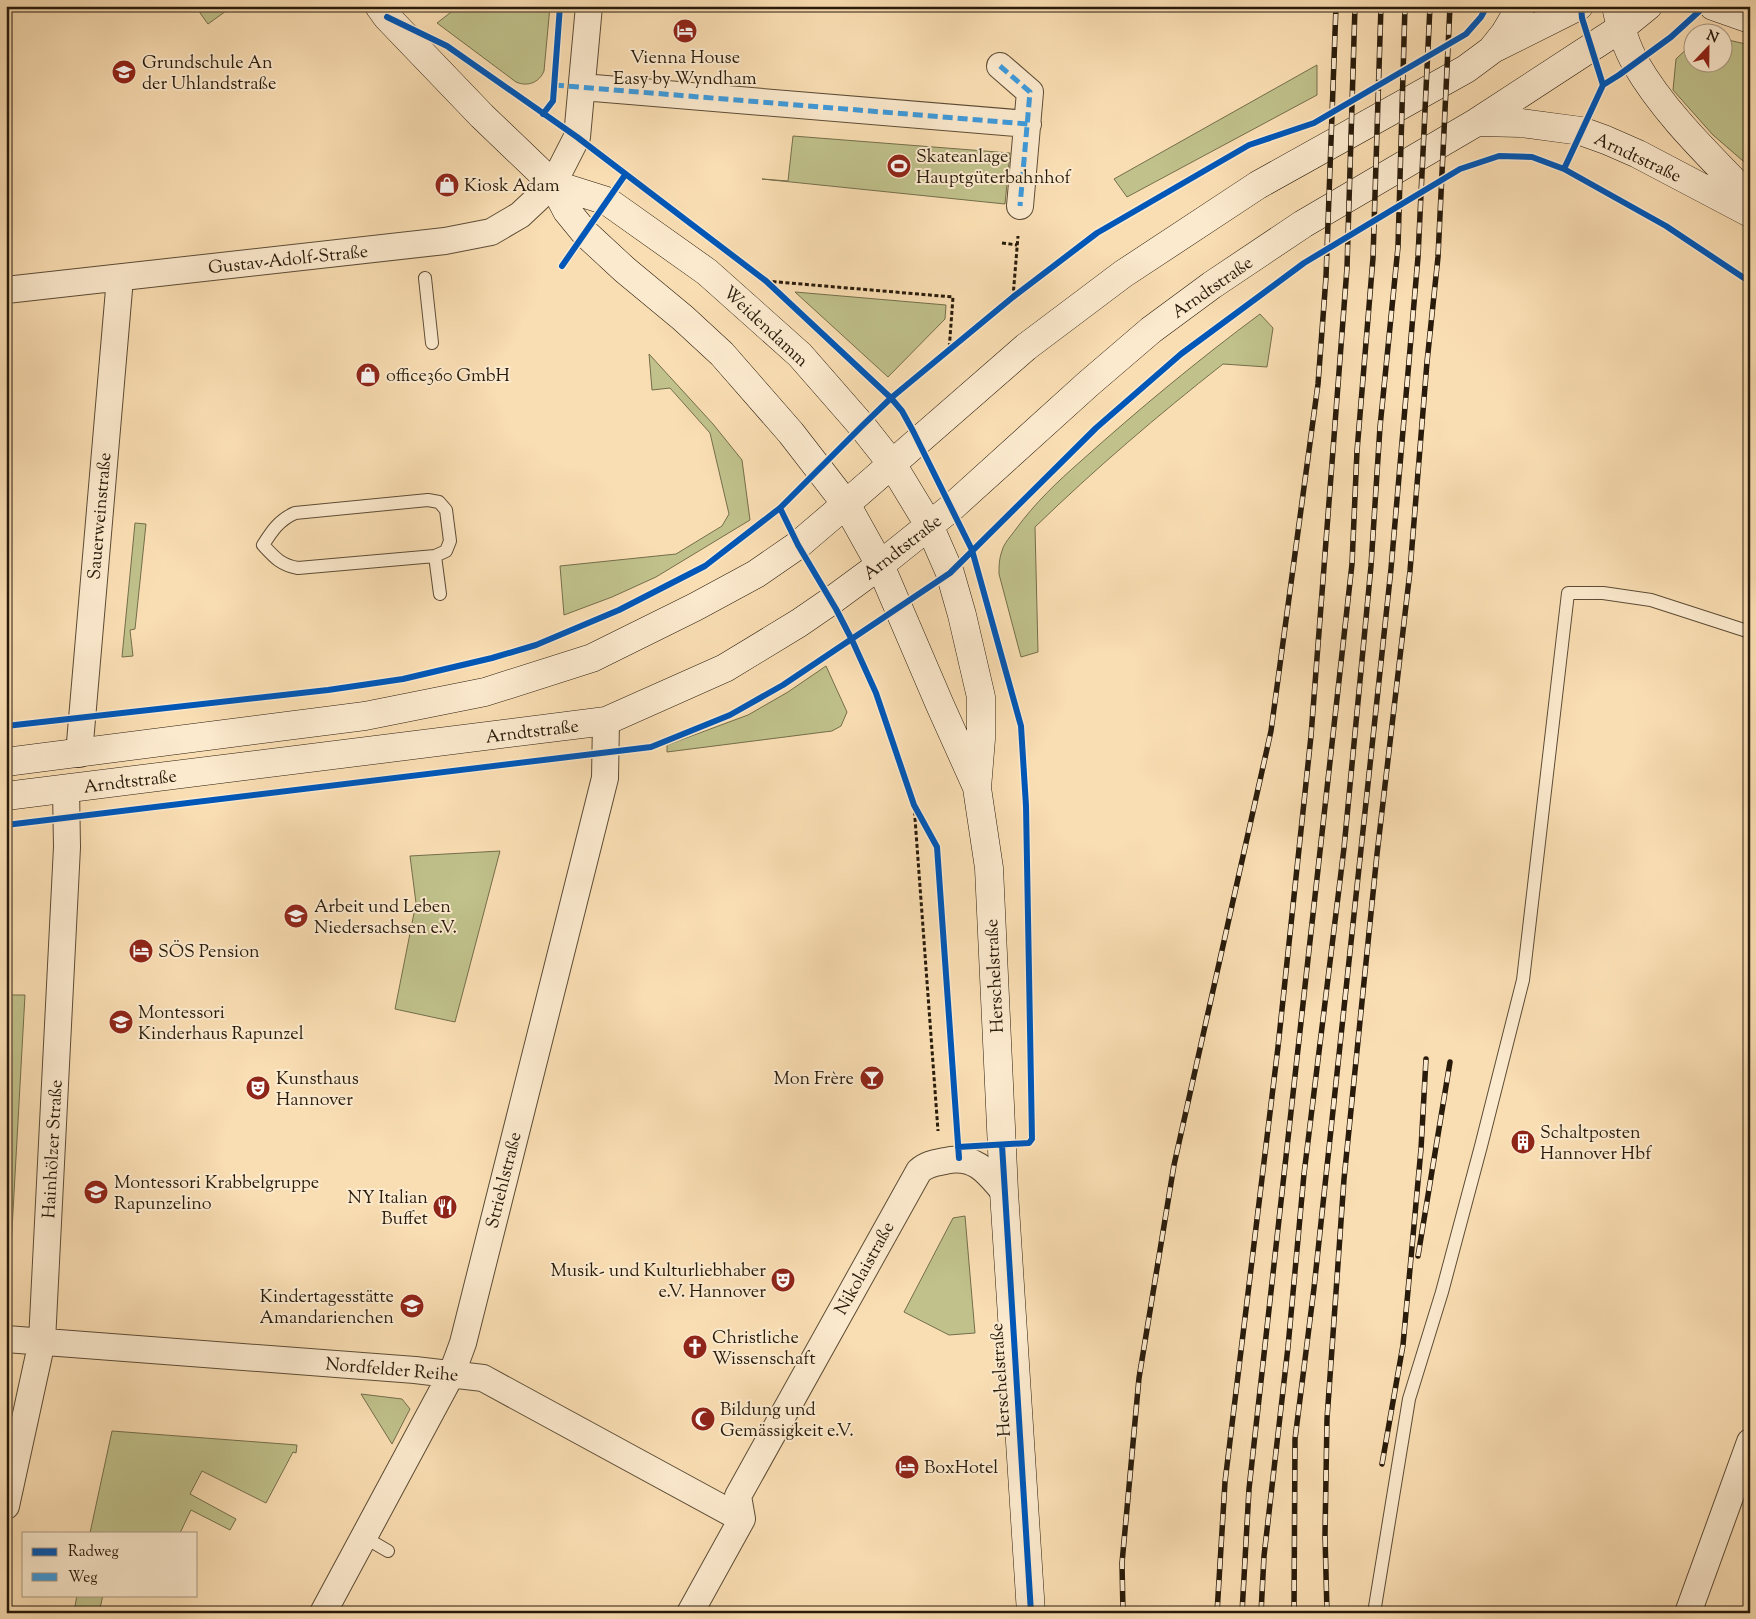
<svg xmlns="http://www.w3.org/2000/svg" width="1756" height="1619" viewBox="0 0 1756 1619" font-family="'Sorts Mill Goudy',serif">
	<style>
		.green { fill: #c0c18b; stroke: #746e4b }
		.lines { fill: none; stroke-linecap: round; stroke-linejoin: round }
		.lane-casing { stroke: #5c4c35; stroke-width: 14 }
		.street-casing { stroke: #5c4c35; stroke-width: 28 }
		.secondary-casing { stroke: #281b0b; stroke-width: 29 }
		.path { stroke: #281b0b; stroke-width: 3; stroke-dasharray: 4 2.5; stroke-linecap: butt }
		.lane { stroke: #fceace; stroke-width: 12 }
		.street { stroke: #fceace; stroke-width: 26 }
		.secondary { stroke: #fceace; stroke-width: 28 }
		.rail-casing { stroke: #281b0b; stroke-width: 5.5 }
		.rail { stroke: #fceace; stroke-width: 4; stroke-dasharray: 11; stroke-linecap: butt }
		.quiet { stroke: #3d9bde; stroke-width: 5; stroke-dasharray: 10 5; stroke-linecap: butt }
		.cycleway-casing { stroke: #fceace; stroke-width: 9 }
		.cycleway { stroke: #0057b8; stroke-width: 6 }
		.labels { text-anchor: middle; stroke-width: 4; stroke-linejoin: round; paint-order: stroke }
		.poi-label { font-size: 18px; fill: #281b0b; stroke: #fceace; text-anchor: start }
		.street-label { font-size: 18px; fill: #281b0b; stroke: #fceace }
	</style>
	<rect width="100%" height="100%" fill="#fadeb3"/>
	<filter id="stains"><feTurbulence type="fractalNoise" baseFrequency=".004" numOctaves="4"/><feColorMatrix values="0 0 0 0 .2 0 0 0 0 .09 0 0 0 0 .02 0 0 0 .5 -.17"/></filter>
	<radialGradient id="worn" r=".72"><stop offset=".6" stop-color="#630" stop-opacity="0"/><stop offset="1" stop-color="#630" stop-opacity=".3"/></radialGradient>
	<path class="green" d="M195,6H233L208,24Z
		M459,6H550L544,71C539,83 527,87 516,82L437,23Z
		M1724,39L1750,45V167L1713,135L1673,90L1676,59L1693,43L1694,62H1724Z
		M1317,65V95L1127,197L1114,179Z
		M793,136L1010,153L1005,204L762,179L788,181Z
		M795,292L946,305L945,319L888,377Z
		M1260,314L1273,328L1267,367L1223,364C1157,416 1096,468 1035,527L1038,652L1021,657L999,574C999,566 999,559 1002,551C1004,543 1011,536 1016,529C1035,503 1057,482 1081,461C1139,409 1198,360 1260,314Z
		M649,354L713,424L742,460L750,520L656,577L612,597L564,615L560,566L676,554L722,526L729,514L710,433L670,388L652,390Z
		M135,523L146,524L135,629L130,630L133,656L122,657Z
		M826,666L847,712L841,726L832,731L667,752V745L748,715L788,692Z
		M500,851L455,1022L395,1009L416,903L410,856Z
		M8,995H25L8,1302H6V1033Z
		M965,1216L975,1333L949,1335L904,1312L953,1218Z
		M361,1394L402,1399L410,1409L392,1444Z
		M112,1431L297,1445L296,1453L293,1452L266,1503L202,1471L190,1494L236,1519L230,1530L191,1510L180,1533H90Z
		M77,1595H103L99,1613H70L74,1612Z"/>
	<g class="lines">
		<defs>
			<path id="lane" d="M425,278L432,343
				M428,500L439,502L446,510L450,541L446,551L435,556L298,568C281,565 275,558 263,545C272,531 279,520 295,513Z
				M435,556L440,594
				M364,1537L388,1551
				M1374,1613L1409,1399L1442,1292L1481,1146L1523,980L1568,593H1603L1651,600L1750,632"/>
			<path id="street" d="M1000,66L1030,92L1020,206
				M582,87L1028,124
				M6,290L445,241L491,232L520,215L553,184L577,137L589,6
				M79,754L120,278
				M6,1339L415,1370L483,1378L742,1519
				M6,1506L42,1341L67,847L66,789
				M323,1613L452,1373L463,1343L605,778L606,721
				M690,1613L742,1519L738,1496L919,1171C927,1164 935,1163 945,1161C973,1154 987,1171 1004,1192
				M1688,1613L1750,1442"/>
			<path id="secondary" d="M379,6L387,17L482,116L553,184L567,211L585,233L625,270L683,318L722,354L791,433L846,504L880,565L940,705L976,785
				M1616,6C1620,26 1626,47 1636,64C1665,114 1710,156 1750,198
				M1713,6L1750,19
				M1493,48L1505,33L1521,6
				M1477,122L1521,123L1581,131L1606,140L1638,154L1750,213
				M553,184L607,201L707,272L800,355L862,426L892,464L929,525L950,573L962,615L981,697V739L977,788L989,868L1004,1192L1031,1613
				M6,762L365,716L485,692L592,658L695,607L756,574L798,545L846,504L1026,347L1123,274L1258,185L1466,69L1493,49L1579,6
				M6,796L606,721L725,668L799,623L831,601L880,565L951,508L1088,384L1151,330L1212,285L1303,224L1477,122L1621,28L1648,6"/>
		</defs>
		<use href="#lane" class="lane-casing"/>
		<use href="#street" class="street-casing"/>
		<use href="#secondary" class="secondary-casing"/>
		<path class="path" d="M1002,243L1017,245
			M766,281L953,297L949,351
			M1013,297L1018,236
			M1021,726L1026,806L1031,1048
			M914,805L938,1131"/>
		<use href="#lane" class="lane"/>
		<use href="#street" class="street"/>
		<use href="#secondary" class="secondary"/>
		<defs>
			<path id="rail" d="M1418,1256L1450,1062
				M1382,1464L1403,1345L1421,1149L1426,1059
				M1123,1613L1122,1563L1139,1378L1174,1165L1271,731L1318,384L1326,277L1336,6
				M1217,1613L1225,1482L1278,1047L1311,736L1347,268L1355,6
				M1242,1613L1249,1489L1352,564L1357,451L1373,258L1381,6
				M1261,1613L1264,1556L1288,1347L1304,1174L1344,848L1371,566L1380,427L1398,247L1405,6
				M1294,1613L1295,1439L1314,1288L1391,569L1418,257L1430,6
				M1327,1613L1325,1535L1327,1419L1344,1179L1377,854L1410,571L1427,362L1438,257L1450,6"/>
		</defs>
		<use href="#rail" class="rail-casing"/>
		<use href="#rail" class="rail"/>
		<path class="quiet" d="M1000,66L1030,92L1020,206
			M554,85L1028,124"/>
		<defs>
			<path id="cycleway" d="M1581,6L1582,18L1603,85
				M387,17L447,46L577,137L766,281L891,398L902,411L913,431L972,550L1021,726L1026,806L1032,1139L1029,1143L958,1147
				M543,114L553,101L560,6
				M1564,169L1603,85L1619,75L1671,37L1705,6
				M562,266L625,175
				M780,508L798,545L836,609L852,640L876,693L914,805L937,847L959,1158
				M6,726L328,690L403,679L492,658L536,645L619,610L705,566L780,508L862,426L891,398L1013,297L1097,233L1249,145L1314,123L1466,34L1481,17L1487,6
				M6,825L651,747L730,715L783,685L950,573L1096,428L1181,354L1304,263L1460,169L1499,156L1532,157L1564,169L1666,226L1750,282
				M1002,1145L1031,1613"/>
		</defs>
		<use href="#cycleway" class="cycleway-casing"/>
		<use href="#cycleway" class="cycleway"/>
	</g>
	<defs>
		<symbol id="hotel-disc" viewBox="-11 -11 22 22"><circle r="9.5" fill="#8f2418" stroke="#fceace"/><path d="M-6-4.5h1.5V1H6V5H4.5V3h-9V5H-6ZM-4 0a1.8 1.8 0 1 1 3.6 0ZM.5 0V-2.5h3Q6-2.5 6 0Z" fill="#fff"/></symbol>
		<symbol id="school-disc" viewBox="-11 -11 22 22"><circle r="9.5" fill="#8f2418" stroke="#fceace"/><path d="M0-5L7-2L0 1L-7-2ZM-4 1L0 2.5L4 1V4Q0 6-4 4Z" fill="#fff"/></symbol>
		<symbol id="stadium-disc" viewBox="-11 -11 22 22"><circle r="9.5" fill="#8f2418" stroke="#fceace"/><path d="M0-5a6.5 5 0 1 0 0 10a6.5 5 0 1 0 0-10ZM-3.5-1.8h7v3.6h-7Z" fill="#fff"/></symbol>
		<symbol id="shop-disc" viewBox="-11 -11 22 22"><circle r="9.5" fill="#8f2418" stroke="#fceace"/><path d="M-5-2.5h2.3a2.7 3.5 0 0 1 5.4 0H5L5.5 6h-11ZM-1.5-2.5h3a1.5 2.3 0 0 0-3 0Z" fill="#fff"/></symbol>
		<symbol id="university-disc" viewBox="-11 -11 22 22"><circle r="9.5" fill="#8f2418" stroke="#fceace"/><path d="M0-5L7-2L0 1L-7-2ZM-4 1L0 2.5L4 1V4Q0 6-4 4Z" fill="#fff"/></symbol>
		<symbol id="bar-disc" viewBox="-11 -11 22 22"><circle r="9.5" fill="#8f2418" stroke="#fceace"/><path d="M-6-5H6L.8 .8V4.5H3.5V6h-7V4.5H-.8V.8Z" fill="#fff"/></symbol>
		<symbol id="theatre-disc" viewBox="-11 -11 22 22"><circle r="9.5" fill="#8f2418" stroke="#fceace"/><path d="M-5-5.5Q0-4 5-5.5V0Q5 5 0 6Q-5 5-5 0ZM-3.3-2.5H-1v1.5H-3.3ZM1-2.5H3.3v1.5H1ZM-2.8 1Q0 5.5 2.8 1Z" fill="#fff"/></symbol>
		<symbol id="building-disc" viewBox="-11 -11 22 22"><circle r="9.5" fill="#8f2418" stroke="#fceace"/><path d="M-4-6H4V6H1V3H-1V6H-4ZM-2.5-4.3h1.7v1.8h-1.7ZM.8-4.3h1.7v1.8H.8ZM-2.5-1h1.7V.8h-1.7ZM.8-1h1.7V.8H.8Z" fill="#fff"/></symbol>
		<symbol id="restaurant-disc" viewBox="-11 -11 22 22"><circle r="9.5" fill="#8f2418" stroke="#fceace"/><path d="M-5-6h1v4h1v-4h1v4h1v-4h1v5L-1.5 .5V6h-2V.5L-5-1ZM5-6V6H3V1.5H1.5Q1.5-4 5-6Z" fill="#fff"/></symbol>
		<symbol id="church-disc" viewBox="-11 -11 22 22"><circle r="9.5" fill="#8f2418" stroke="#fceace"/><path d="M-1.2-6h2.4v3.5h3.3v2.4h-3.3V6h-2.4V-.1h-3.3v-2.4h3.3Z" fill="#fff"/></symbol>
		<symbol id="mosque-disc" viewBox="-11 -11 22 22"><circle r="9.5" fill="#8f2418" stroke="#fceace"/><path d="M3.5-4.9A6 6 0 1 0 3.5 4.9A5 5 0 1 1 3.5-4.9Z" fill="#fff"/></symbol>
	</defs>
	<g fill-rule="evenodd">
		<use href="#hotel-disc" x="671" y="17" width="28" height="28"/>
		<use href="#school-disc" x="110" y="58" width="28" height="28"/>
		<use href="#stadium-disc" x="885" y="152" width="28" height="28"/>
		<use href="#shop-disc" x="433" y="171" width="28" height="28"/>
		<use href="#shop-disc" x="354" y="361" width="28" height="28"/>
		<use href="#university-disc" x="282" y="902" width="28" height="28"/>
		<use href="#hotel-disc" x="127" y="937" width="28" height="28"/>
		<use href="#school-disc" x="107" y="1008" width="28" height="28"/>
		<use href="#bar-disc" x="858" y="1064" width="28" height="28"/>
		<use href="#theatre-disc" x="244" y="1074" width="28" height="28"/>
		<use href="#building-disc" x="1509" y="1128" width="28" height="28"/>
		<use href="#school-disc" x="82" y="1178" width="28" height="28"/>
		<use href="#restaurant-disc" x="431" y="1193" width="28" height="28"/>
		<use href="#theatre-disc" x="769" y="1266" width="28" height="28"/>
		<use href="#school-disc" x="398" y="1292" width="28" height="28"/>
		<use href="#church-disc" x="681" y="1333" width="28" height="28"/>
		<use href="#mosque-disc" x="689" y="1405" width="28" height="28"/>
		<use href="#hotel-disc" x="893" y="1453" width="28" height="28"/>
	</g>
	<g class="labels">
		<g class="poi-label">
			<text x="685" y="63" text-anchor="middle">Vienna House<tspan x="685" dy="21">Easy by Wyndham</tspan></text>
			<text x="142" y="68">Grundschule An<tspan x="142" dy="21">der Uhlandstraße</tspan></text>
			<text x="916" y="162">Skateanlage<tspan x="916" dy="21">Hauptgüterbahnhof</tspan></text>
			<text x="464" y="191">Kiosk Adam</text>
			<text x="386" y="381">office360 GmbH</text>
			<text x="314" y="912">Arbeit und Leben<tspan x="314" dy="21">Niedersachsen e.V.</tspan></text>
			<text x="158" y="957">SÖS Pension</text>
			<text x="138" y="1018">Montessori<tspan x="138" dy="21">Kinderhaus Rapunzel</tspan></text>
			<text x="276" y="1084">Kunsthaus<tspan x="276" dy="21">Hannover</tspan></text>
			<text x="854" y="1084" text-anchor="end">Mon Frère</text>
			<text x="1540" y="1138">Schaltposten<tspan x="1540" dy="21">Hannover Hbf</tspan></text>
			<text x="114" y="1188">Montessori Krabbelgruppe<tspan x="114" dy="21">Rapunzelino</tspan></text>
			<text x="428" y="1203" text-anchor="end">NY Italian<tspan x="428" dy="21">Buffet</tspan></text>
			<text x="766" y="1276" text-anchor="end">Musik- und Kulturliebhaber<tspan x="766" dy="21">e.V. Hannover</tspan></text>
			<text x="394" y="1302" text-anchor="end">Kindertagesstätte<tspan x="394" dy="21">Amandarienchen</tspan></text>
			<text x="712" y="1343">Christliche<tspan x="712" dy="21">Wissenschaft</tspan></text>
			<text x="720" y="1415">Bildung und<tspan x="720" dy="21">Gemässigkeit e.V.</tspan></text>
			<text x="924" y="1473">BoxHotel</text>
		</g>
		<g class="street-label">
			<text transform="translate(1638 157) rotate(25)" y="6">Arndtstraße</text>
			<text transform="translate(288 259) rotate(-6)" y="6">Gustav-Adolf-Straße</text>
			<text transform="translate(1212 287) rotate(-35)" y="6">Arndtstraße</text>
			<text transform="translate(766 326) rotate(43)" y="6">Weidendamm</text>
			<text transform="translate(99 516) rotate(-85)" y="6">Sauerweinstraße</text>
			<text transform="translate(902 547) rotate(-38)" y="6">Arndtstraße</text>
			<text transform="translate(532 731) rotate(-7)" y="6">Arndtstraße</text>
			<text transform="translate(130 781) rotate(-7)" y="6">Arndtstraße</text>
			<text transform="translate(994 976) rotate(-93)" y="6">Herschelstraße</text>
			<text transform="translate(52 1149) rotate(-87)" y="6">Hainhölzer Straße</text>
			<text transform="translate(503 1180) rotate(-76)" y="6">Striehlstraße</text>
			<text transform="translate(864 1268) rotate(-61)" y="6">Nikolaistraße</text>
			<text transform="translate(392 1369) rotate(5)" y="6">Nordfelder Reihe</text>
			<text transform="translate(1000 1380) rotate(-94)" y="6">Herschelstraße</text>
		</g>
	</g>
	<rect width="1756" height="1619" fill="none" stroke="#fadeb3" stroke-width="25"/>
	<rect x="8" y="8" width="1741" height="1604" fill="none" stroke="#281b0b" stroke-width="2.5"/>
	<rect x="12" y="12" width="1731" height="1594" fill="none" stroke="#281b0b"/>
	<rect x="22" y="1532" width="175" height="65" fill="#fceace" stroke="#a79780"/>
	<rect x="32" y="1548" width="25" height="8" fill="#0057b8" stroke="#a79780"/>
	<text x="68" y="1556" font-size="15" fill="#281b0b">Radweg</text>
	<rect x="32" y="1573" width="25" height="8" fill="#3d9bde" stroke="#a79780"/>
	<text x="68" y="1582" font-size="15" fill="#281b0b">Weg</text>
	<g transform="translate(1708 48) rotate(22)"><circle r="24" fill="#fceace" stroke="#a79780"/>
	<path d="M0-4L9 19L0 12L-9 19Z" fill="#8f2418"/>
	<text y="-8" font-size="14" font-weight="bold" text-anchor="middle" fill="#281b0b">N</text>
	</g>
	<rect width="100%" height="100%" filter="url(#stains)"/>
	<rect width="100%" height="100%" fill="url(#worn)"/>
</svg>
